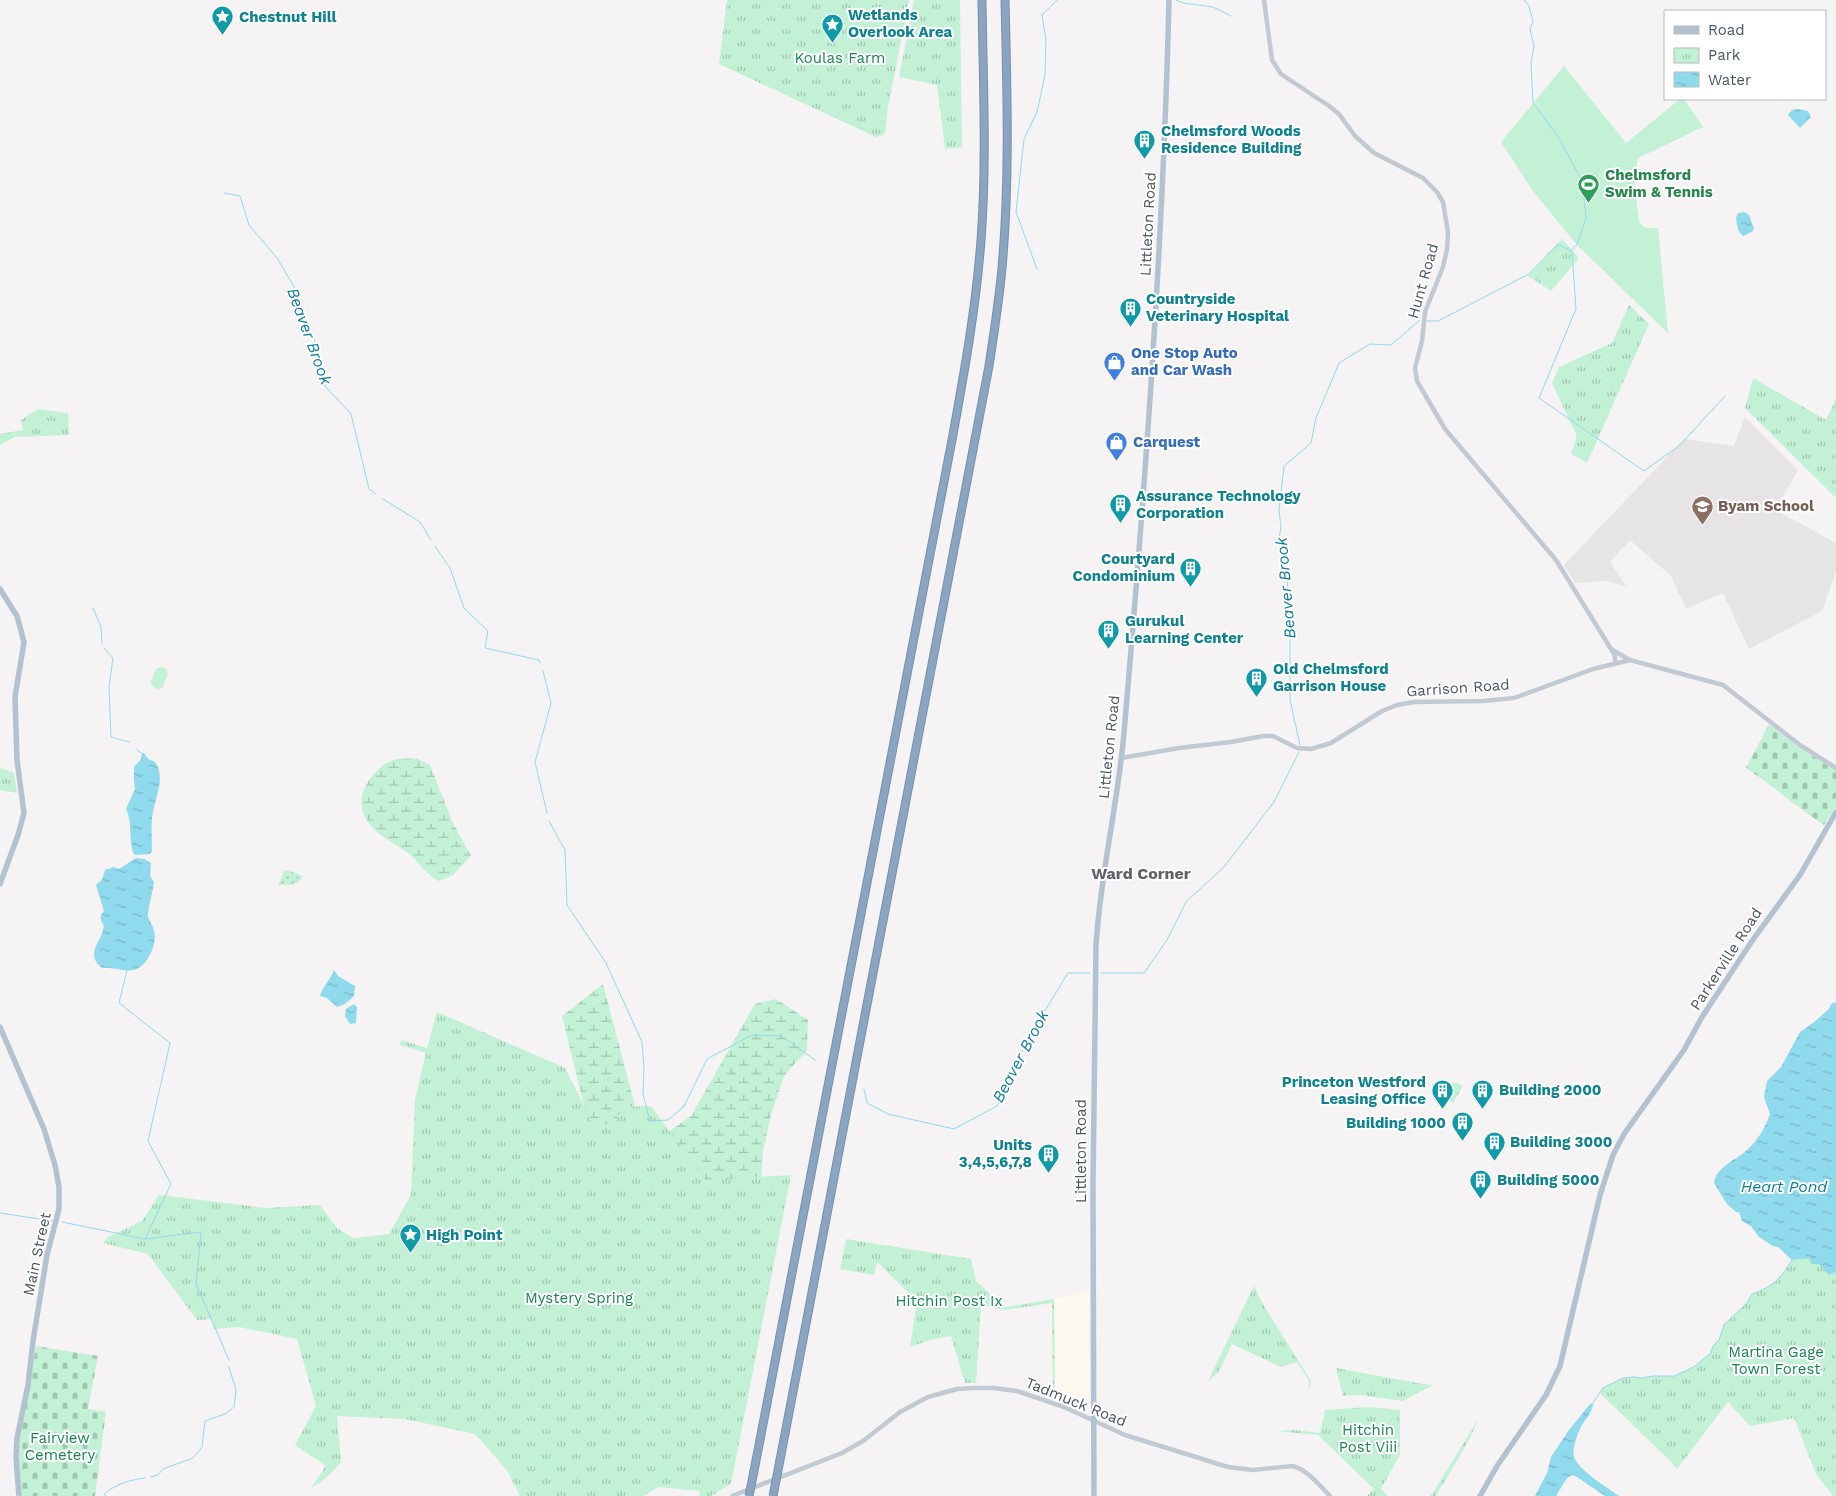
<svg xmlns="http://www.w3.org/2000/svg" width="1836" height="1496" viewBox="0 0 1836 1496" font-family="'Work Sans',sans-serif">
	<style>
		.commercial { fill: #fdf9ef }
		.education { fill: #e6e4e5 }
		.grass { fill: url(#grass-dots) }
		.wetland { fill: url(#wetland-marsh) }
		.cemetery { fill: url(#cemetery-stones) }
		.park { fill: url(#park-tufts) }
		.pitch { fill: #c3f1d5 }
		.water { fill: url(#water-ripples) }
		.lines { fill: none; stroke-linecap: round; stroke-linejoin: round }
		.stream { stroke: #90daee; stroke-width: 1 }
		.highway-casing { stroke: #7690ad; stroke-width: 9 }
		.minor { stroke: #c1cad2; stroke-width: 4.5 }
		.major { stroke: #b3c2d1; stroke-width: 5.5 }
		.highway { stroke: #8ba5c1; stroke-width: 7 }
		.highway-bridge-casing { stroke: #7690ad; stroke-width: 9; stroke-linecap: butt }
		.highway-bridge { stroke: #8ba5c1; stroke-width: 7 }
		.labels { text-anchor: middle; stroke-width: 4; stroke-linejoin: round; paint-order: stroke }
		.culture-label { font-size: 15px; font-weight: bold; fill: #0d838f; stroke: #fff; text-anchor: start }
		.park-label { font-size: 15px; fill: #17864f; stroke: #fff }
		.leisure-label { font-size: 15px; font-weight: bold; fill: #27864d; stroke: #fff; text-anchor: start }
		.street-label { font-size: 15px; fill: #4a5661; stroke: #fff }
		.shop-label { font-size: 15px; font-weight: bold; fill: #366cbe; stroke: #fff; text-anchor: start }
		.education-label { font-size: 15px; font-weight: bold; fill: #785e54; stroke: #fff; text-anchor: start }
		.water-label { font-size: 16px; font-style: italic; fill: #0c7c9b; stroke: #fff }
		.neighbourhood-label { font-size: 16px; font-weight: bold; fill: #5f6368; stroke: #fff }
	</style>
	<defs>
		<pattern id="grass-dots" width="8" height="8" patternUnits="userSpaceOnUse" patternTransform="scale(1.25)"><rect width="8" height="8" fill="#c3f1d5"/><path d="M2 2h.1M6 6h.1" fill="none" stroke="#a0c6b0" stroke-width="1.8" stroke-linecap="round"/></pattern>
		<pattern id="wetland-marsh" width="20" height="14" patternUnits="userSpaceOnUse" patternTransform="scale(1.25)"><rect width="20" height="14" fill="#c3f1d5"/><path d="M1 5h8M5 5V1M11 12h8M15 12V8" fill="none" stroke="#a0c6b0"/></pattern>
		<pattern id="cemetery-stones" width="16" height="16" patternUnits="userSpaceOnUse" patternTransform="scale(1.25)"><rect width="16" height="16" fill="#c3f1d5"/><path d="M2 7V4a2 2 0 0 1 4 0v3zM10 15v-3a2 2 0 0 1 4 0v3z" fill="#a0c6b0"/></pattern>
		<pattern id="park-tufts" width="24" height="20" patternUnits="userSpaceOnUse" patternTransform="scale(1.25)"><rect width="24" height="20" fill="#c3f1d5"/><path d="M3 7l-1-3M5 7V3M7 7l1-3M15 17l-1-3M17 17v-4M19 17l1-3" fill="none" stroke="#a0c6b0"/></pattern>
		<pattern id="water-ripples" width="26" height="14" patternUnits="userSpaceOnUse" patternTransform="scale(1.25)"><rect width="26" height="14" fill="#90daee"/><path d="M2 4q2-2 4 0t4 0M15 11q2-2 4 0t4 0" fill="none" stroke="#78b4c4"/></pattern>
	</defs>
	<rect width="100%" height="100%" fill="#f5f3f3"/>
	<path class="commercial" d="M1089,1292V1394L1087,1409L1055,1400L1054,1299Z"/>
	<path class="education" d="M1745,417L1798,470L1775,510L1836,543V571L1822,611L1749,649L1723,593L1686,609L1671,576L1630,540L1610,562L1626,586L1604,581L1575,583L1564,565L1684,439L1734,446Z"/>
	<path class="grass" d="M285,870H287L303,876C298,886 289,885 278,885Z"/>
	<path class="wetland" d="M416,758L430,765L452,821L471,856L453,875L439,881C426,875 419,862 408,853C398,845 378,836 371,826C368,822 363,814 362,809C358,790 375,767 393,760C399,758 409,759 416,758Z
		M603,984L646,1148L691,1116L755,1004L776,999L808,1020L807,1050L784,1076L771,1115L763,1151L760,1199L596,1155L562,1016Z"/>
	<path class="cemetery" d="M1769,724L1806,752L1836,770V806L1824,825C1797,807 1773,786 1746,768Z
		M36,1346L98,1356L88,1409L106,1412L95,1496H21C19,1479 17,1462 18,1446C22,1412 31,1379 36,1346Z"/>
	<path class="park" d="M727,0H909L888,107L885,132L883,135L876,137L719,64Z
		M914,0H960L962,147L945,149L937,85L899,77Z
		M1562,239L1579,258L1551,291L1528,276Z
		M1629,305L1649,324L1587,463L1571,454L1576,440V434L1552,383L1559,367L1612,343Z
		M1753,378L1826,420L1836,399V498L1745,408Z
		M38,409L68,413L69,435L15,437L0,445V434L23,430L21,420Z
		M0,768L14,773L17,793L0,790Z
		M437,1012L565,1068L594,1126L614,1123L623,1107L651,1106L705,1180L791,1175L731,1484L711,1496H700L699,1491L659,1487L643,1496H520L507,1470L475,1434L405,1419L337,1416L341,1462C332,1473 324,1481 311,1488L326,1466L295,1445L316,1406L297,1339L239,1327L213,1329L212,1319L197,1320L148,1254L103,1243L108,1237L142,1221L159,1195L267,1208L320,1205L337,1228L353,1238L389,1234L411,1195L415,1100L426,1053L400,1045L401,1040L427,1048Z
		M1456,1083L1463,1086L1453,1103L1448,1099L1445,1087Z
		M846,1239L971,1259L976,1281L1005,1307L1054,1299L1055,1400L1049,1398L1053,1395L1052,1303L1005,1310L981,1305L976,1383H965L951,1336L933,1339L910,1347L917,1301L877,1262L874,1275L840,1269Z
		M1809,1258L1810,1262L1813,1264L1819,1263L1829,1274L1836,1272V1496H1833L1816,1474L1794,1418L1750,1426L1728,1402L1677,1469L1670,1461L1600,1393L1603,1388L1623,1378L1633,1377L1642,1378L1652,1376H1675C1680,1372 1684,1372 1690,1369C1698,1365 1703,1358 1710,1354L1713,1346L1719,1340L1724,1325L1747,1303L1752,1294C1774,1286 1780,1279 1792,1260Z
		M1254,1286L1264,1306L1311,1381L1309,1391V1381L1297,1362L1281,1367L1232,1344L1218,1373L1208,1381Z
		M1336,1368L1423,1384L1433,1385L1403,1401L1360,1395L1343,1396Z
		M1369,1407L1400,1410V1455L1381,1489L1388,1496H1367L1374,1489L1318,1435L1276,1431L1294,1430L1320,1433L1325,1410Z
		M1479,1418L1468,1442L1436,1496H1431Z"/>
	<path class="pitch" d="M1564,66L1626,143L1680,99H1684L1703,127L1638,158L1634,179L1639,222L1645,228H1658L1668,333L1576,244L1533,191L1501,142Z
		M161,667L166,669L168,674L162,688L157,689L152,686L151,682L156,669Z"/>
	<path class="water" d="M1798,109L1808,111L1811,117L1800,128L1788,115L1792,110Z
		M1744,212L1749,215L1754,229L1752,232L1743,236L1738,230L1736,218L1738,213Z
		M142,753H144L148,759L155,762C167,778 153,802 152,819C151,830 152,840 152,851L150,854L135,855C128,847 133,822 126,809L135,789L134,780V767L141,759Z
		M136,858L144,859L151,863L150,876L154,882C153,892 149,902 148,913C147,920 153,924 154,931C158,943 147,967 134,970C123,972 113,967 102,968C84,953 102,942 104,926C100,919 99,917 104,911L96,885L102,880L105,870L114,867L119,869Z
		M334,970L338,976L355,986L354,996L345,1004L337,1007L327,998L320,996C323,986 330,980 334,970Z
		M1836,1002V1272L1829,1275L1819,1264H1811L1809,1258L1792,1260L1778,1247L1773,1246L1759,1237L1751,1226L1742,1221L1739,1212H1736L1727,1204L1714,1183C1716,1167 1736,1160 1747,1150C1758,1140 1765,1128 1770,1114L1764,1097L1767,1081L1781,1067L1800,1032L1813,1023L1829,1009L1831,1004Z
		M354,1004L357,1007L356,1023L350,1024L345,1016L346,1009Z
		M1593,1403C1593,1412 1585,1419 1581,1427C1577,1434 1572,1450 1574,1457C1579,1471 1607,1487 1619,1496H1605L1577,1477L1572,1475L1567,1478L1556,1496H1535L1547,1473L1551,1457L1569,1430L1590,1404Z"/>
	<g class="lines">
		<path class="stream" d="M1176,0L1183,3L1213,7L1231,16
			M224,193L240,196L249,225L277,258L299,295L303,325L314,338L325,386L351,414L369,489L376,494
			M1572,252L1576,309L1539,398L1644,471L1680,445L1725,396
			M1037,269L1016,212L1024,139L1037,112L1045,75L1046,40L1042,15L1057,0
			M1427,321H1438L1529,274L1558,244L1571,251L1577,244L1586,218L1582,181L1559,138L1533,103L1531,63L1534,46L1530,29L1533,22L1529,6L1524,0
			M383,499L420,522L431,540
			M435,546L450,568L464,608L488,631L485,648L539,660L540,663
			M93,608L101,627L102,643
			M104,648L113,658L109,687L111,737L129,742
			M543,671L551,703L535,762L547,813
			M1300,745L1290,700V615L1286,566L1278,542L1281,528L1279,510L1284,466L1311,443L1316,418L1339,363L1370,344L1391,345L1420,320
			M137,750L141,753
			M549,821L565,850L567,905L606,963L642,1042L644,1069L643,1094L650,1121L668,1120L684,1106L707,1059L752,1035L782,1036L816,1061
			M127,970L119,1003L170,1043L148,1141L171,1184L145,1239
			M1101,973H1144L1167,940L1186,902L1224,867L1274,802L1299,752
			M864,1089L867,1103L888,1114L954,1129L997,1106L1029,1037L1068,973H1090
			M0,1213L53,1221
			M62,1222L145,1239L201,1232L196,1284L229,1360
			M1593,1403L1603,1388L1623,1378L1633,1377L1642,1378L1652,1376H1675C1680,1372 1684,1372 1690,1369C1698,1365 1703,1358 1710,1354L1713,1346L1719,1340L1724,1325L1747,1303L1752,1294C1774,1286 1780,1279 1792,1260
			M151,1477L158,1475L163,1469L193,1458L202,1447L205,1421L225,1414L234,1407L236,1390L229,1367
			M105,1496V1493C117,1484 129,1480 145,1478"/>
		<defs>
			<path id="highway" d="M780,1460L989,366C994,333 999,301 1002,268C1010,179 1007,89 1005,0
				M754,1471L952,440C964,374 976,308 981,240C987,160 983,80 982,0"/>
		</defs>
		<use href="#highway" class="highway-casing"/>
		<path class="minor" d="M1264,0L1272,60L1281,74L1329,106L1339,114L1355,136L1374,153L1423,178L1437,192L1443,202L1448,232L1447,249L1443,267L1425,312L1422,341L1415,368L1417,381L1445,429L1556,560L1611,649L1615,656V662
			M1611,649L1628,659
			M1121,758L1179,748L1231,742L1263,736H1273L1297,748L1311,749L1331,743L1382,711L1397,705L1414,702L1483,701L1514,698L1593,669L1630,660L1723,685L1800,745L1836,768
			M732,1496L842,1453L863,1441L900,1412L928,1397L957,1389L973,1388H993L1017,1391L1064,1407L1125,1435L1228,1467L1253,1470L1293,1466C1309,1471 1319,1485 1330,1496"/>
		<path class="major" d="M0,589L17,616L24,642L15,697L17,760L24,813L18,835L0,884
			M0,1027L44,1129L55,1165L59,1187V1209L47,1255L33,1341L28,1385L17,1438L16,1457L19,1496
			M1094,1496L1093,1185L1096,946C1100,875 1118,804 1124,733C1145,489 1163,245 1169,0
			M1480,1496L1497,1466L1546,1395L1560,1366L1600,1195L1613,1155L1624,1134L1684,1050L1702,1017L1752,941L1800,875L1836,812"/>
		<use href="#highway" class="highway"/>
		<defs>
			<path id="highway-bridge" d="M749,1496L754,1471
				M773,1496L780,1460"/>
		</defs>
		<use href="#highway-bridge" class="highway-bridge-casing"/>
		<use href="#highway-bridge" class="highway-bridge"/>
	</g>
	<defs>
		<symbol id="sight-pin" viewBox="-11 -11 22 30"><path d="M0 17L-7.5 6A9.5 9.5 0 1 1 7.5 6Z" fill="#0f9aa8" stroke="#fff"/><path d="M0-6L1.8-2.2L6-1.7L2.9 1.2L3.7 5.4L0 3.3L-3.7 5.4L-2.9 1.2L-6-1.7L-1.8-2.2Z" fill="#fff"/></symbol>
		<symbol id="building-pin" viewBox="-11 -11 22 30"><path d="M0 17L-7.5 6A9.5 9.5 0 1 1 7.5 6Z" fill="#0f9aa8" stroke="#fff"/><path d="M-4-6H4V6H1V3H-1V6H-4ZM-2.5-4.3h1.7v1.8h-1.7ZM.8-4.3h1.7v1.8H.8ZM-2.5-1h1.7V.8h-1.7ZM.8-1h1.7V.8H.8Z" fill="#fff"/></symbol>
		<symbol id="stadium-pin" viewBox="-11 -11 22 30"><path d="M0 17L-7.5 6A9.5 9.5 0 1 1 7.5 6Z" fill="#2e9e5b" stroke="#fff"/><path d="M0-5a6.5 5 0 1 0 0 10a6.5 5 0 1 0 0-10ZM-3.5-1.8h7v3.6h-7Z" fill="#fff"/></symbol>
		<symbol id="shop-pin" viewBox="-11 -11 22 30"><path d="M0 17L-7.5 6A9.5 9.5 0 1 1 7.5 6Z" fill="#3f7fe0" stroke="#fff"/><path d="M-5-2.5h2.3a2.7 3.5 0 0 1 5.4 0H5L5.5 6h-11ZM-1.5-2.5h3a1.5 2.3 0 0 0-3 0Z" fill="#fff"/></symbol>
		<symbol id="school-pin" viewBox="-11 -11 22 30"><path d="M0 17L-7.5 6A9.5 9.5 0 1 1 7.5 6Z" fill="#8d6e63" stroke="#fff"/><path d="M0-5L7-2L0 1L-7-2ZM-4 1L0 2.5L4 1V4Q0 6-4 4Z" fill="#fff"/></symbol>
	</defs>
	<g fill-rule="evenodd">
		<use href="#sight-pin" x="210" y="4" width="25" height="34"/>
		<use href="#sight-pin" x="820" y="12" width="25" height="34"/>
		<use href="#building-pin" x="1132" y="128" width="25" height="34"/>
		<use href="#stadium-pin" x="1576" y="172" width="25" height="34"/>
		<use href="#building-pin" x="1118" y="296" width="25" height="34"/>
		<use href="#shop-pin" x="1102" y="350" width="25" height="34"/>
		<use href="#shop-pin" x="1104" y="430" width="25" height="34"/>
		<use href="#building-pin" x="1108" y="492" width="25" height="34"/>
		<use href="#school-pin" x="1690" y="494" width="25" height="34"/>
		<use href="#building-pin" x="1178" y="556" width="25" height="34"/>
		<use href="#building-pin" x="1096" y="618" width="25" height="34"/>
		<use href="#building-pin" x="1244" y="666" width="25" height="34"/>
		<use href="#building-pin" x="1470" y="1078" width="25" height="34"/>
		<use href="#building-pin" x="1430" y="1078" width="25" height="34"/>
		<use href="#building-pin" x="1450" y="1110" width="25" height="34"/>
		<use href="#building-pin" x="1482" y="1130" width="25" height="34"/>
		<use href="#building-pin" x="1036" y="1142" width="25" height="34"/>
		<use href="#building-pin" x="1468" y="1168" width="25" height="34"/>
		<use href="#sight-pin" x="398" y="1222" width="25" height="34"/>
	</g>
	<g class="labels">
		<g class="culture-label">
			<text x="848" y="20">Wetlands<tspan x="848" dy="17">Overlook Area</tspan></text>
			<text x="239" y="22">Chestnut Hill</text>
			<text x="1161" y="136">Chelmsford Woods<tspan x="1161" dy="17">Residence Building</tspan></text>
			<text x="1146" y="304">Countryside<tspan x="1146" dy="17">Veterinary Hospital</tspan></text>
			<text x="1136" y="501">Assurance Technology<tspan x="1136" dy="17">Corporation</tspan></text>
			<text x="1175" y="564" text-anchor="end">Courtyard<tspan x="1175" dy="17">Condominium</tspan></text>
			<text x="1125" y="626">Gurukul<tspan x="1125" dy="17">Learning Center</tspan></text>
			<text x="1273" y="674">Old Chelmsford<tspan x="1273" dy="17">Garrison House</tspan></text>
			<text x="1426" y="1087" text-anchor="end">Princeton Westford<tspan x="1426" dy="17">Leasing Office</tspan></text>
			<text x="1499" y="1095">Building 2000</text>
			<text x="1446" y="1128" text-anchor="end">Building 1000</text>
			<text x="1510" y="1147">Building 3000</text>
			<text x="1032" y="1150" text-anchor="end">Units<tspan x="1032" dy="17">3,4,5,6,7,8</tspan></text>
			<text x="1497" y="1185">Building 5000</text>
			<text x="426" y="1240">High Point</text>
		</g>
		<g class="park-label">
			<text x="840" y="63">Koulas Farm</text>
			<text x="579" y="1303">Mystery Spring</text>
			<text x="949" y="1306">Hitchin Post Ix</text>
			<text x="1776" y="1357">Martina Gage<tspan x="1776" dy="17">Town Forest</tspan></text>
			<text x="1368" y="1435">Hitchin<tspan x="1368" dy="17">Post Viii</tspan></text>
			<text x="60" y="1443">Fairview<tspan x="60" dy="17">Cemetery</tspan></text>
		</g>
		<g class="leisure-label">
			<text x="1605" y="180">Chelmsford<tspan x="1605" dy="17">Swim &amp; Tennis</tspan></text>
		</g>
		<g class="street-label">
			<text transform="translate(1148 224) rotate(-87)" y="5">Littleton Road</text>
			<text transform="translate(1423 281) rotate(-74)" y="5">Hunt Road</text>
			<text transform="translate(1458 688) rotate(-4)" y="5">Garrison Road</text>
			<text transform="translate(1109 747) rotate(-84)" y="5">Littleton Road</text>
			<text transform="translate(1726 959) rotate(-57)" y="5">Parkerville Road</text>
			<text transform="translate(1081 1151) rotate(-90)" y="5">Littleton Road</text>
			<text transform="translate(37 1254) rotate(-78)" y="5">Main Street</text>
			<text transform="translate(1076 1402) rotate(22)" y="5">Tadmuck Road</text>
		</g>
		<g class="shop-label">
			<text x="1131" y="358">One Stop Auto<tspan x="1131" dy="17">and Car Wash</tspan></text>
			<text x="1133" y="447">Carquest</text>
		</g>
		<g class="education-label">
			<text x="1718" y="511">Byam School</text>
		</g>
		<g class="water-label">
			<text transform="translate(310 336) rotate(70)" y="6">Beaver Brook</text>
			<text transform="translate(1285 588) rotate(-95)" y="6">Beaver Brook</text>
			<text transform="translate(1020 1056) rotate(-62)" y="6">Beaver Brook</text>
			<text x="1784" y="1192">Heart Pond</text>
		</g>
		<g class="neighbourhood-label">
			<text x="1141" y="879">Ward Corner</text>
		</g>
	</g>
	<rect x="1664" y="10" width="162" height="90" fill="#ffffff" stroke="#b7bbc0"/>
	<rect x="1674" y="26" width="25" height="8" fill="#b3c2d1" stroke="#b7bbc0"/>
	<text x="1708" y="35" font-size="15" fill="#4a5661">Road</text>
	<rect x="1674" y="48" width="25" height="15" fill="url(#park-tufts)" stroke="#b7bbc0"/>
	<text x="1708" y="60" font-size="15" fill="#4a5661">Park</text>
	<rect x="1674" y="72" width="25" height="15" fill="url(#water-ripples)" stroke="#b7bbc0"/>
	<text x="1708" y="85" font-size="15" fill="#4a5661">Water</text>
</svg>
